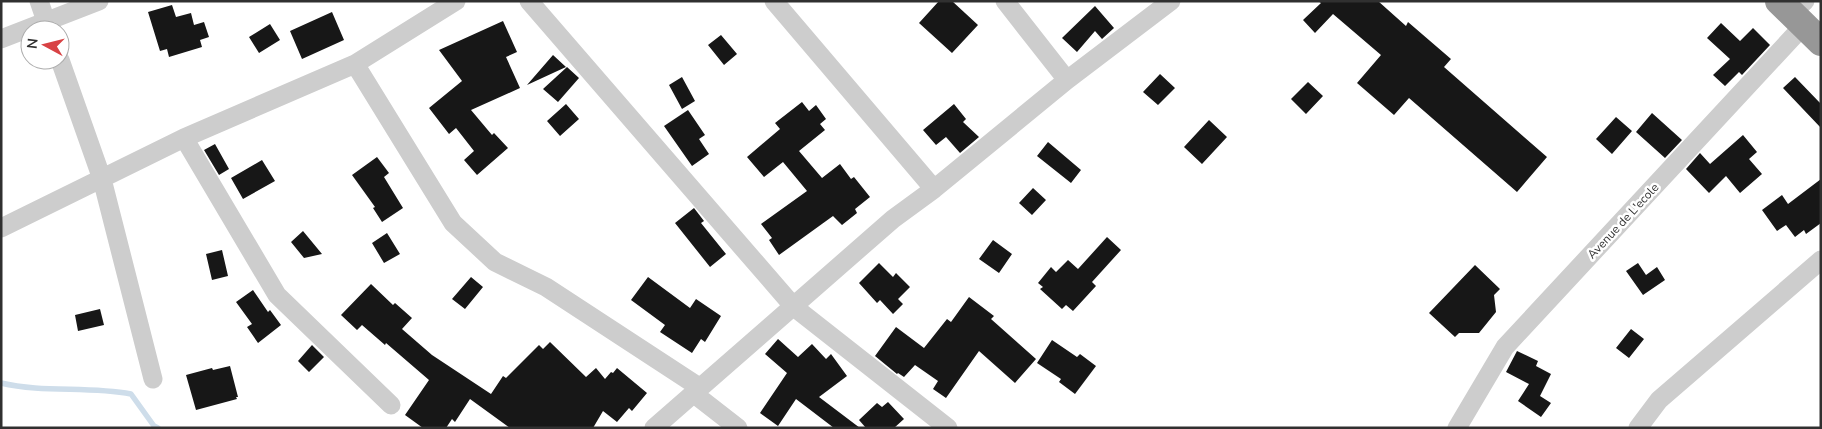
<svg xmlns="http://www.w3.org/2000/svg" width="1822" height="429" viewBox="0 0 1822 429" font-family="'Nunito Sans',sans-serif">
	<style>
		.lines { fill: none; stroke-linecap: round; stroke-linejoin: round }
		.stream { stroke: #ceddea; stroke-width: 5.5 }
		.building { fill: #171717 }
		.minor { stroke: #cdcdcd; stroke-width: 19 }
		.highway { stroke: #979797; stroke-width: 28 }
		.labels { text-anchor: middle; stroke-width: 5; stroke-linejoin: round; paint-order: stroke }
		.street-label { font-size: 12px; fill: #303030; stroke: #fff }
	</style>
	<rect width="100%" height="100%" fill="#fff"/>
	<g class="lines">
		<path class="stream" d="M1,383C43,393 88,386 131,394L154,426L158,428"/>
	</g>
	<path class="building" d="M939,1H952L978,25L952,53L919,23Z
		M1318,1H1378L1406,26L1408,22L1451,59L1444,67L1547,157L1517,192L1409,98L1394,115L1357,83L1381,55L1333,14L1315,33L1303,20L1321,3Z
		M172,5L176,17L191,13L194,25L204,22L209,37L200,40L202,47L169,57L167,49L160,51L148,12Z
		M1095,6L1114,28L1102,39L1095,31L1077,52L1062,38Z
		M332,12L344,40L302,59L290,31Z
		M503,21L517,52L506,57L520,88L471,110L492,135L494,133L508,148L477,175L464,160L474,151L456,128L449,134L429,108L462,81L439,50Z
		M1721,23L1740,41L1753,28L1770,45L1742,75L1739,72L1725,86L1713,75L1730,59L1707,38Z
		M270,24L280,40L259,53L249,37Z
		M721,35L737,54L724,65L708,45Z
		M553,55L566,67L527,85Z
		M567,67L579,78L558,102L543,89Z
		M1160,74L1175,88L1158,105L1143,92Z
		M682,77L695,101L682,109L669,85Z
		M1795,77L1821,104V128L1783,88Z
		M1308,82L1323,96L1306,114L1291,99Z
		M802,102L809,111L816,105L826,119L820,124L825,130L799,151L822,178L840,164L851,179L854,177L870,197L855,209L857,213L842,225L833,216L779,255L769,240L772,238L761,224L807,191L783,162L764,177L747,157L780,129L775,123Z
		M566,104L579,119L560,136L547,121Z
		M954,104L966,119L963,122L979,137L960,153L946,137L936,145L923,130Z
		M688,110L705,135L699,139L709,154L692,166L664,126Z
		M1652,113L1682,140L1665,158L1636,132Z
		M1616,117L1632,131L1612,154L1596,139Z
		M1209,120L1227,137L1202,164L1184,147Z
		M1743,135L1757,152L1749,159L1762,174L1740,193L1726,176L1709,193L1686,169L1700,153L1710,164Z
		M1048,142L1081,170L1071,183L1037,156Z
		M215,144L229,169L219,175L204,150Z
		M377,157L389,173L384,177L403,208L382,222L373,208L375,207L352,175Z
		M262,160L275,181L243,199L231,178Z
		M1821,179V223L1806,234L1804,230L1795,237L1786,225L1777,231L1762,210L1782,195L1788,204Z
		M1033,188L1046,200L1032,215L1019,203Z
		M694,208L704,221L701,223L726,254L710,267L675,223Z
		M303,231L322,254L304,258L291,242Z
		M387,233L400,254L384,263L372,243Z
		M1107,237L1121,250L1092,282L1096,286L1073,311L1066,305L1062,309L1040,289L1043,287L1038,283L1051,267L1056,272L1068,260L1078,269Z
		M993,240L1012,254L999,273L979,259Z
		M222,250L228,276L212,280L206,254Z
		M879,263L893,277L896,273L910,287L898,299L903,304L893,314L880,300L877,303L859,283Z
		M1638,263L1646,275L1657,267L1665,280L1643,295L1626,271Z
		M1475,265L1500,289L1494,295L1496,312L1479,333H1459L1455,337L1429,313Z
		M471,277L483,287L465,309L452,299Z
		M648,277L690,308L696,299L721,316L705,342L701,339L692,353L660,332L665,325L631,300Z
		M371,284L393,305L395,303L412,318L402,329L432,355L491,394L503,376L506,378L539,345L543,349L550,342L586,377L596,368L605,379L611,372L613,373L617,368L647,393L632,411L629,408L617,422L603,411L593,428H510L470,399L455,422L452,419L446,428H423L405,415L429,380L386,343L385,345L362,325L357,330L341,315Z
		M253,290L268,312L270,310L281,325L258,343L247,327L252,324L236,302Z
		M969,297L994,316L991,319L1036,359L1015,383L979,351L946,398L933,389L938,381L915,365L904,377L898,373L897,374L875,356L896,327L924,348L947,319L951,322Z
		M100,309L104,325L78,331L75,315Z
		M1631,329L1644,339L1629,358L1616,348Z
		M778,339L798,357L812,344L826,359L831,354L847,376L819,397L860,428H834L796,399L778,426L760,413L787,373L765,354Z
		M1052,340L1077,357L1080,354L1096,366L1075,394L1059,382L1061,379L1037,363Z
		M312,345L324,357L309,372L298,361Z
		M1517,351L1538,361L1536,366L1551,374L1540,396L1551,403L1541,417L1518,401L1529,384L1506,372Z
		M230,366L238,397H236L237,399L196,410L186,375L212,368L213,370Z
		M888,402L904,419L894,428H866L859,420L877,403L882,407Z"/>
	<g class="lines">
		<path class="minor" d="M39,1L49,30
			M529,1L794,307L948,428
			M774,1L934,189
			M1005,1L1067,80
			M1791,13L1805,1
			M1,39L99,1
			M60,60L102,179L153,379
			M355,64L453,223L495,262L546,287L699,387
			M184,138L277,295L391,405
			M1,228L184,138L355,64L456,1
			M693,393L738,428
			M654,428L893,219L934,189L1067,80L1171,1
			M1457,428L1505,347L1804,25
			M1638,428L1659,400L1821,260"/>
		<path class="highway" d="M1779,1L1821,42"/>
	</g>
	<g class="labels">
		<g class="street-label">
			<text transform="translate(1623 221) rotate(-47)" y="4">Avenue de L'ecole</text>
		</g>
	</g>
	<rect width="1822" height="429" fill="none" stroke="#303030" stroke-width="5"/>
	<g transform="translate(45 45) rotate(277)"><circle r="24" fill="#ffffff" stroke="#acacac"/>
	<path d="M0-4L9 19L0 12L-9 19Z" fill="#d84244"/>
	<text y="-8" font-size="14" font-weight="bold" text-anchor="middle" fill="#303030">N</text>
	</g>
</svg>
